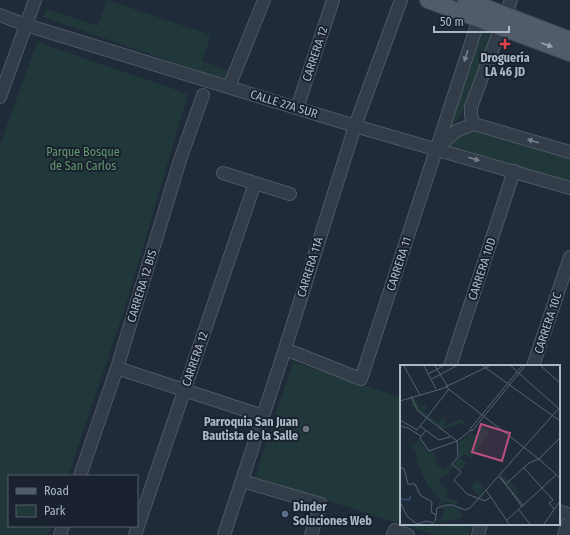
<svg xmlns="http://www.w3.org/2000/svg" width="570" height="535" viewBox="0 0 570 535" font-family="'Fira Sans Condensed',sans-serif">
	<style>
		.green { fill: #21383a }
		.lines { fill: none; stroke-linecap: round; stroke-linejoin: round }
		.minor-casing { stroke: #4e5864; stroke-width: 14 }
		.major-casing { stroke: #3d4653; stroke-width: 18 }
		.minor { stroke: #333d49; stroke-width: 12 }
		.major { stroke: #515c69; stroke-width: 16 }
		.oneway { fill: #9ba6b3 }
		.oneway2 { fill: #76818e }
		.health-dot { fill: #e0444e; stroke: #19222e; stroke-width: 1.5 }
		.worship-dot { fill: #6b7280; stroke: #19222e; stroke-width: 1.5 }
		.service-dot { fill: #5c6f8a; stroke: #19222e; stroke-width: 1.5 }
		.labels { text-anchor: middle; stroke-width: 4; stroke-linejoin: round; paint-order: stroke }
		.street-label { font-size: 12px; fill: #adb8c6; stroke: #19222e }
		.poi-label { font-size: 12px; font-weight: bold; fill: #adb8c6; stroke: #19222e }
		.park-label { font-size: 12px; fill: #64976e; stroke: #19222e }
		.inset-river { fill: none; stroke: #324861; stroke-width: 2 }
		.inset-road { fill: none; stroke: #586371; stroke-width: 1 }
		.view { fill: #bb5080; fill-opacity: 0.15; stroke: #bb5080; stroke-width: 2 }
		.inset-edge { fill: none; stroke: #adb8c6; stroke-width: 2 }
	</style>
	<rect width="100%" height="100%" fill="#202b39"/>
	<path class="green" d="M107,0L211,35L202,61L228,70L225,80L43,17L46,9L98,26Z
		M481,30L492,33L461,116L442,135Z
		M37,42L188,94L125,308L68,476H9V526H51L48,535H0V145Z
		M476,129L570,158V183L447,147L456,136Z
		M293,362L401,397V524H472L469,535H434L255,477Z"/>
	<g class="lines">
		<defs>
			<path id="minor" d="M0,15L26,25L355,126L570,188
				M229,87L264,0
				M0,97L35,0
				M297,108L333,0
				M474,124L471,116V107L511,0
				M437,148L456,131L474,124L570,152
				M223,173L290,194
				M285,349L361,379L479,19
				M450,366L514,171
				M533,366L570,257
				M117,368L263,416
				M80,476L117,368L180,160L203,95
				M242,481L321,504L311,535
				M559,511L570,515
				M60,535L63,526
				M135,535L255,183
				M224,535L285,349L355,126L401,0
				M393,535L395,530L408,535
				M478,535L481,524
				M564,535L570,518"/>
			<path id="major" d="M428,0L570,53
				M466,0L570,40"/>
		</defs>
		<use href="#minor" class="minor-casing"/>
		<use href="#major" class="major-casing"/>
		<use href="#minor" class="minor"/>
		<use href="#major" class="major"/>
	</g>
	<defs><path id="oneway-solid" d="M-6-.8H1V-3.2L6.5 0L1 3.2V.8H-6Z"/></defs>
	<use class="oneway" href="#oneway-solid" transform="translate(547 45) rotate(20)"/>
	<g class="oneway2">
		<use href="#oneway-solid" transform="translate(466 56) rotate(108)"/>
		<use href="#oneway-solid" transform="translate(533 141) rotate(-163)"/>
		<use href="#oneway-solid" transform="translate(474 159) rotate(16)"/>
	</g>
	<path class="health-dot" d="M503 38h4v4h4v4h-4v4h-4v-4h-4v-4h4z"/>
	<circle class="worship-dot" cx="306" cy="429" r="4"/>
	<circle class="service-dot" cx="285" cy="514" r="4"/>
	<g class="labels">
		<g class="street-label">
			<text transform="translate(315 54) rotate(-72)" y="4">CARRERA 12</text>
			<text transform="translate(284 104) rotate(17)" y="4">CALLE 27A SUR</text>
			<text transform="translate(399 264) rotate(-72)" y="4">CARRERA 11</text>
			<text transform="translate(310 267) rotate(-73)" y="4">CARRERA 11A</text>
			<text transform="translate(482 269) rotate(-72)" y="4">CARRERA 10D</text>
			<text transform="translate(142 286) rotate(-73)" y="4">CARRERA 12 BIS</text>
			<text transform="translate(548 323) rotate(-72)" y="4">CARRERA 10C</text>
			<text transform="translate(195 359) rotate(-71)" y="4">CARRERA 12</text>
		</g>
		<g class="poi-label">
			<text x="505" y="62">Droguería<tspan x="505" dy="14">LA 46 JD</tspan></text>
			<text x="298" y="426" text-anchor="end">Parroquia San Juan<tspan x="298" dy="14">Bautista de la Salle</tspan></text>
			<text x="293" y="511" text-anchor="start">Dinder<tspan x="293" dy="14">Soluciones Web</tspan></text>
		</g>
		<g class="park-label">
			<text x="83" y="156">Parque Bosque<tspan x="83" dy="14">de San Carlos</tspan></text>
		</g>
	</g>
	<g transform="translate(400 365)">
		<rect width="160" height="160" fill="#202b39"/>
		<path d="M13,33H15L20,44L24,39L27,42L24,47L38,58L42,53L46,56L43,62L60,54L71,63L61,58L38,66L40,63L11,40ZM82,62L89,67L71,93L64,89L60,93L67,98L61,106L54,100L59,92L58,78L71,68L76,70ZM19,74L28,87L33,86L38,102L45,105L51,99L53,101L48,108L54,114L47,109L39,116L48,126L46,131L49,134L57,135L58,140L45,137L38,142L40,134L27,120L17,96L16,86L10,81V78L12,81ZM103,109L119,127L116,130L124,140L102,113ZM77,115L85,124L79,131L72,124V120ZM48,140L61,144L59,145L63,151L74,140L61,153L38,157L36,154H42L44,144L40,143Z" fill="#21383a"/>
		<path d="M19,74L28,87L33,86L35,98L43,104L41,109L28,113L20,103L16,86L11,82Z" fill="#21383a"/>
		<path class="inset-river" d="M0,134L9,135L11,131"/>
		<path class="inset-road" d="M4,1L20,30M24,1L36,24M35,1L48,22M83,1L160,56M111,1L159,44M122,1L70,64L72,66L125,1M141,1L160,18M28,9L43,1M32,14L56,1M46,22L139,94L160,113M11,31L18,46L57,76M0,36L41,24L89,1M0,55L17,65L49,24M0,61L8,63L21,71M20,61L39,75L50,72M26,65L20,73L29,86L57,76L71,65M57,76L58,92L52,99L61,107L54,115L67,129L85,136L91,132M139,94L160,73M0,102L4,104L8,119H15L20,130L32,137L31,147L36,150M124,103L153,135L149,138L154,144M100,111L122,142M99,112L124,141M107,118L129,98L139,94M86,125L109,159M0,137L7,151L13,156L18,159L26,156L34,158M119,145L130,159M107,155L156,110M35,157L37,143L46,140H53L65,145L70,143L160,42M144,159L160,136"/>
		<path class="view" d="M81,59L110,68L102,96L72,87Z"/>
		<rect width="160" height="160" class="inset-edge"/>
	</g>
	<rect x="8" y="475" width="130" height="52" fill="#19222e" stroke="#545e6b"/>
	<rect x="16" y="488" width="20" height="6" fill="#515c69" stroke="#545e6b"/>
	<text x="44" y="495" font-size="12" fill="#adb8c6">Road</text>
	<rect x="16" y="505" width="20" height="12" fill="#21383a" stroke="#545e6b"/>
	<text x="44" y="515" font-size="12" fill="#adb8c6">Park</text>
	<path d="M434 26v6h75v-6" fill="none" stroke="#adb8c6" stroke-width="2"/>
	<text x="440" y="26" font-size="12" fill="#adb8c6" stroke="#19222e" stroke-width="3" paint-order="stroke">50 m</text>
</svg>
